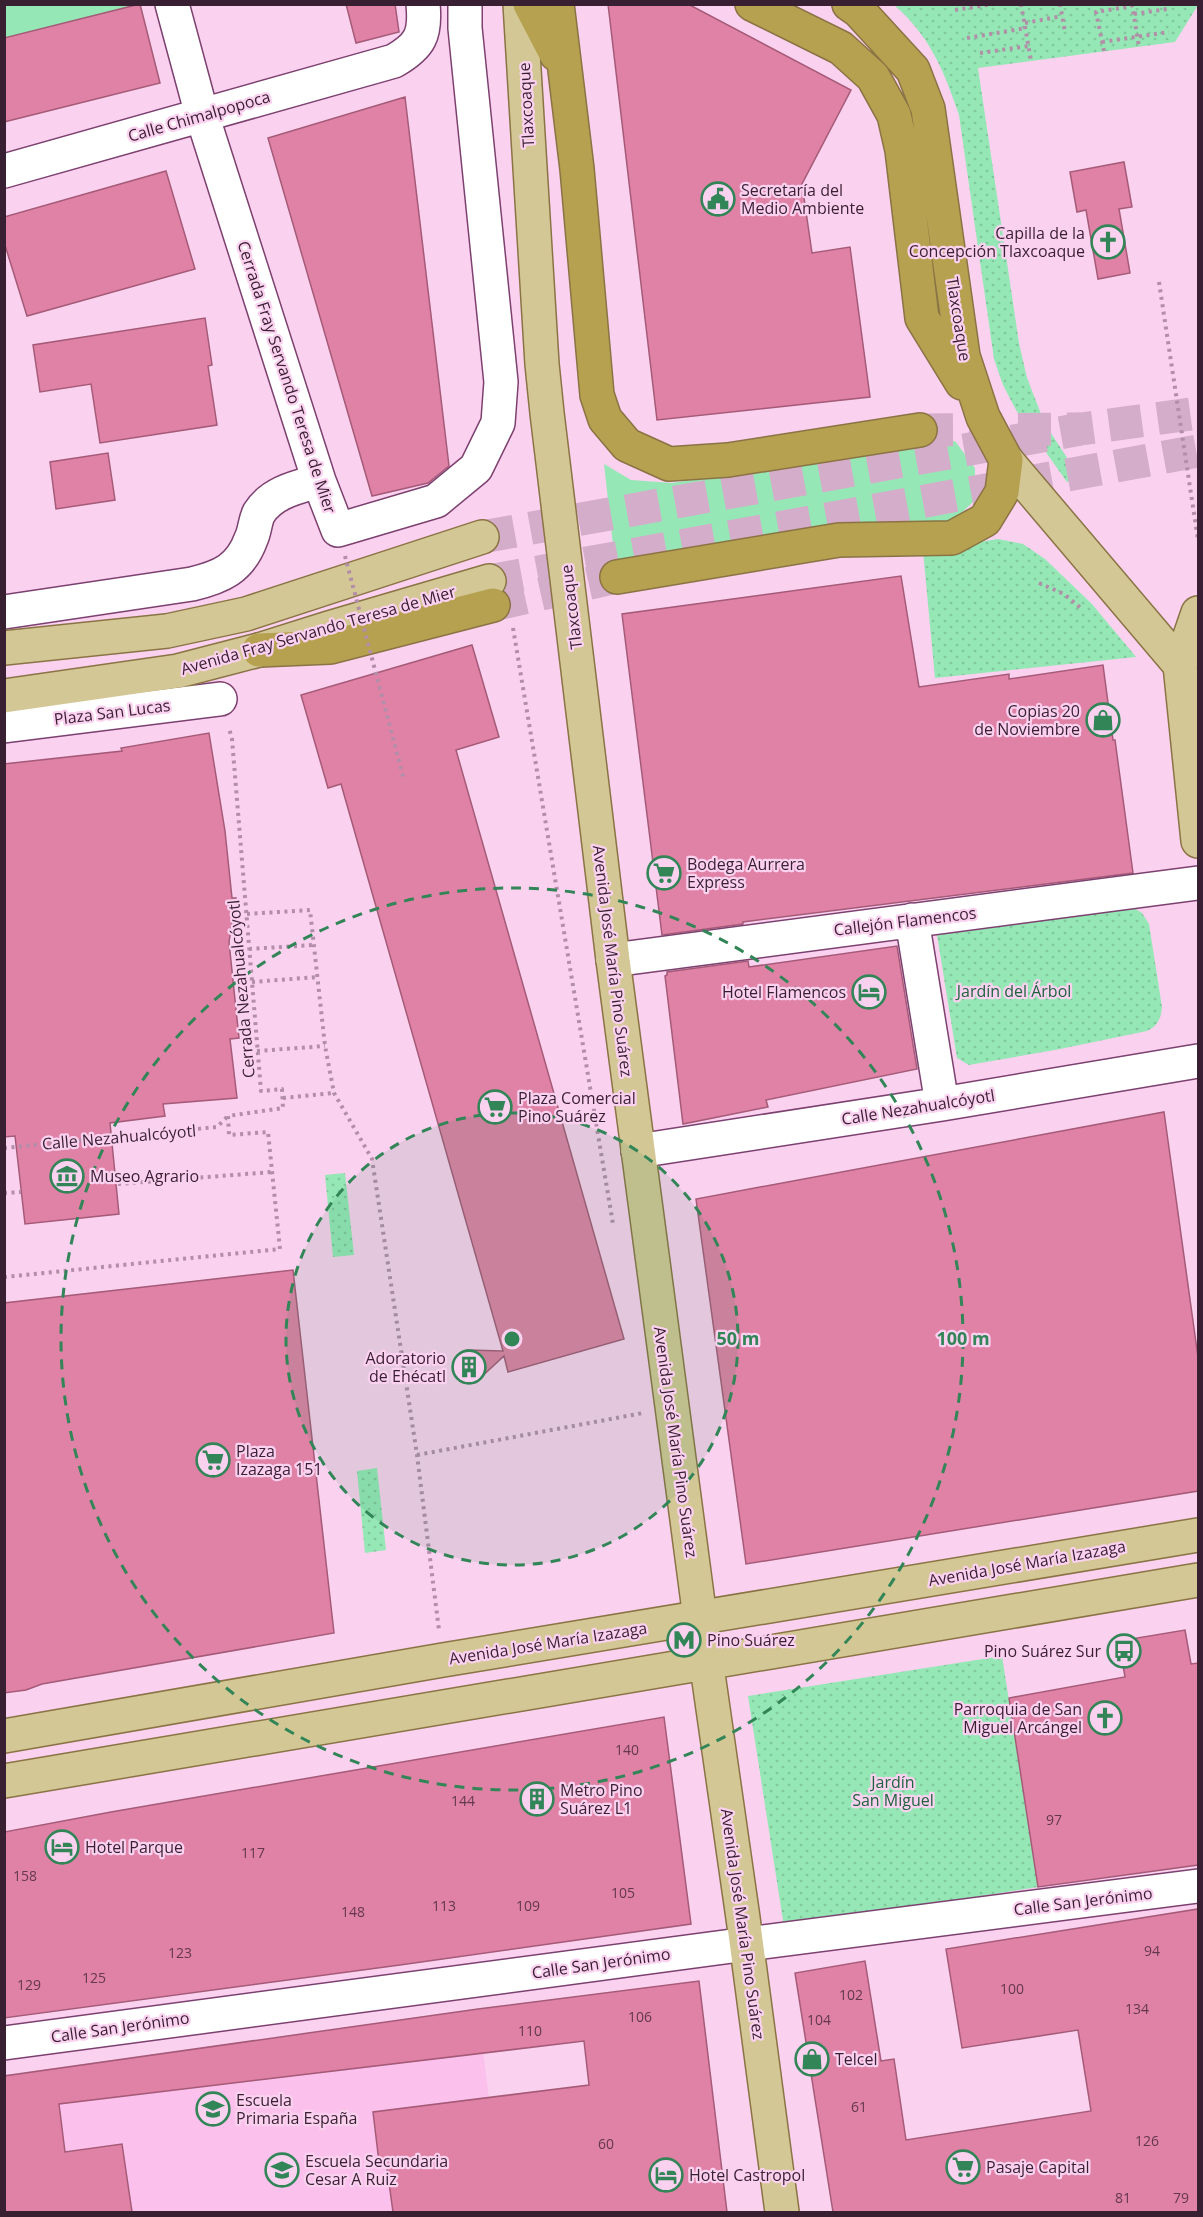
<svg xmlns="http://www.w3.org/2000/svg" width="1203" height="2217" viewBox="0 0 1203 2217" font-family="'Open Sans',sans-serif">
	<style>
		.built { fill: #fcc0ec }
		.grass { fill: #95e8b5 }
		.park { fill: url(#park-dots) }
		.building { fill: #e082a6; stroke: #a55b78; stroke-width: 1.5 }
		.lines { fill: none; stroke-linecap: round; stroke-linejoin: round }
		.major-tunnel { stroke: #d4adca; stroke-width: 33; stroke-dasharray: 33 16; stroke-linecap: butt }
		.highway-tunnel { stroke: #d4adca; stroke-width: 33; stroke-dasharray: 33 16; stroke-linecap: butt }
		.minor-casing { stroke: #7c416f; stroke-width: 36 }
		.major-casing { stroke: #8a7445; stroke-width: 36 }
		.highway-casing { stroke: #8a7445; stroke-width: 36 }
		.path { stroke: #b28ea8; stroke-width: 4; stroke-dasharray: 3 4.5; stroke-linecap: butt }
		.minor { stroke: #fff; stroke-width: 33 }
		.major { stroke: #d3c795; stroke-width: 33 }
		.highway { stroke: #b5a14f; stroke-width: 33 }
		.path-bridge { stroke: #b28ea8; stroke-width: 4; stroke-dasharray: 3 4.5; stroke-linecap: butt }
		.ring { fill: none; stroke: #318557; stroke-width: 3; stroke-dasharray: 10 8 }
		.labels { text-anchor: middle; stroke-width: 4.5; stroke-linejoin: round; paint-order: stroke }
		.number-label { font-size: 14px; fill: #63384f }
		.street-label { font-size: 16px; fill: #391f32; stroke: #fbd1f0 }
		.poi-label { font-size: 16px; fill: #391f32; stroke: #fbd1f0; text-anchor: start }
		.park-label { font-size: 16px; fill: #1e633e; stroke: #fbd1f0 }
		.centre { fill: #318557; stroke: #fbd1f0; stroke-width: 3 }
		.ring-label { font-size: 18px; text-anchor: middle; font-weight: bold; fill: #318557; stroke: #fbd1f0; stroke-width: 4.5; stroke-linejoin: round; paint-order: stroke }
	</style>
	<defs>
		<pattern id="park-dots" width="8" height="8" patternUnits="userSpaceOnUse" patternTransform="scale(1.5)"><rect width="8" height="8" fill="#95e8b5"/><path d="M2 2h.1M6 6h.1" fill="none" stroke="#81c79c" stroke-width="1.8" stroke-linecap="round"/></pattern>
	</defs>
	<rect width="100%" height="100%" fill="#fbd1f0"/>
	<path class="built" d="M478,2009L503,2212H5L4,2145L36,2140L27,2072Z"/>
	<path class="grass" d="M5,5H138L5,38Z
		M955,441L975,468V500L953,521L615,563L604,464L631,480L672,483Z"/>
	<path class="park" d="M894,5H1198L1175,42L978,68L1019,343L1027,378L1045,424L1079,476L1067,482L1016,410L1003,385L994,359L959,115C944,71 930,36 894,5Z
		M998,539L1023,544L1045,559L1092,604L1136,657L935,678L923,551Z
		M1134,908L1142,913L1149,924L1162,1007C1161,1018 1158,1026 1147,1031L1060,1049L969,1065L957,1058L937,935Z
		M345,1173L354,1255L333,1257L325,1175Z
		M377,1468L386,1550L365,1553L357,1471Z
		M1002,1656L1038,1887L784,1927L748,1696Z"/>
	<path class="building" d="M140,4L160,83L4,122V38Z
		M346,4H395L399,32L356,43Z
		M608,4H688L851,90L802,184L812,253L850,247L870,397L657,420Z
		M405,97L449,466L428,483L372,496L268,138Z
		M1124,162L1132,207L1119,209L1130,273L1098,279L1086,210L1077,212L1070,172Z
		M166,171L195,269L27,316L4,242V217Z
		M205,318L212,365L208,366L217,425L100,443L91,384L40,392L33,345Z
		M108,453L115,500L56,509L50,462Z
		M901,576L919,687L1009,674V679L1103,665L1113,740H1115L1133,873L743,922V924L662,935L622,614Z
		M472,645L499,737L456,750L624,1339L508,1372L504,1356L479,1379L469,1382L459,1379L456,1374L453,1364L458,1355L467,1350L503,1351L341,784L328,788L301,695Z
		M209,733L225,831L232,898H236L229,942L239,1038L230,1039L237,1098L163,1104L165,1116L110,1123L119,1214L25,1224L15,1136L4,1137V764L122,751L121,748Z
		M897,946L917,1069L766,1100L768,1107L683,1124L665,976L667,975V972L748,961L749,967Z
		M1164,1112L1198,1357V1491L746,1564L696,1199Z
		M293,1270L334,1633L42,1684L26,1690L4,1693V1303Z
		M1185,1630L1191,1664L1198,1663V1865L1038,1887L1009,1698L1125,1677L1119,1641Z
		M664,1717L691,1924L400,1965L4,2018V1832L111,1812Z
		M1198,1909V2212H833L795,1973L865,1961L881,2061L894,2059L906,2140L1091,2111L1078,2030L962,2048L946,1949Z
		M699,1981L727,2212H393L386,2161L379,2162L373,2112L589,2085L584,2041L59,2104L65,2152L122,2144L132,2212H4V2076L478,2009Z"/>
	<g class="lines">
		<path class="major-tunnel" d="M482,537L1081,429L1198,413
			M489,581L1198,451"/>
		<path class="highway-tunnel" d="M920,430L1081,429
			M493,605L617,577"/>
		<defs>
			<path id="minor" d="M172,4L202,115L319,481L338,530L436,501L476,468L498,423L501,382L465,28V4
				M4,171L394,61C420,46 426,35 423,4
				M4,612L192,584C221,577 240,569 251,539C255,531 255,520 259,513C272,492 298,487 319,481
				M4,726L220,699
				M912,920L942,1104
				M613,960L1198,883
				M638,1151L942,1104L1198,1061
				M4,2043L747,1944L1198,1886"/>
			<path id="major" d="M520,4L542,364L547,413L613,960L700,1618L743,1918L782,2212
				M1006,460L1180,665
				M1198,613L1180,665L1198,841
				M4,648L167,631L246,614L482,537
				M4,696L178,671L259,650L329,628L489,581
				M4,1736L443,1660L1198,1535
				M4,1781L1198,1580"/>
			<path id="highway" d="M530,4L556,54
				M557,4L577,169L597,395L605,419L627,445L669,464L728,460L920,430
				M752,4L841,48L873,77L894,115L902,150L922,318L962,383
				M617,577L839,540L952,538L985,520L1002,492L1006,460L983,417L963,356L928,109L913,70L859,11L849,4
				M259,650L330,647L493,605"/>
		</defs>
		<use href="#minor" class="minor-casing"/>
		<use href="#major" class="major-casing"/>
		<use href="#highway" class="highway-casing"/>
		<path class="path" d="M1021,4L1031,61
			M1060,4L1065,32
			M1132,4L1139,47
			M955,10L993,4
			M1134,14L1167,9
			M1025,23L1062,16
			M967,38L1026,28
			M1102,42L1169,32
			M1104,51L1096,12L1132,6
			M980,53L1029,46
			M1159,282L1198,540
			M1039,583L1064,594L1082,609
			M513,628L613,1224
			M247,914L310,910L325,1046L334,1093L372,1159L417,1455L439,1630
			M249,949L313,945
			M252,982L317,977
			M257,1051L325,1046
			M283,1098L334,1093
			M4,1148L217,1127L228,1116
			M118,1184L272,1172
			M4,1193L21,1192
			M4,1277L280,1249L268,1132L229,1135L228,1116L283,1108L282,1089L261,1091L232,739L229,728
			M417,1455L643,1413"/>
		<use href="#minor" class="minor"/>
		<use href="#major" class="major"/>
		<use href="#highway" class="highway"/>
		<path class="path-bridge" d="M345,556L404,780"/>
	</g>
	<circle cx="512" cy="1339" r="226" fill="#318557" fill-opacity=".12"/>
	<g class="ring">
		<circle cx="512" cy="1339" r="226"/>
		<circle cx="512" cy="1339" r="451"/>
	</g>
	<defs>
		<symbol id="civic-ring" viewBox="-11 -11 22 22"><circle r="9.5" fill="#fbd1f0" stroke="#318557" stroke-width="1.5"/><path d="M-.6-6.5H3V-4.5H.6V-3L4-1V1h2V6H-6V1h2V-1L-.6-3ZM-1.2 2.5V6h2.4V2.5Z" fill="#318557"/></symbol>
		<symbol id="church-ring" viewBox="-11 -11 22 22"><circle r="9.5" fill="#fbd1f0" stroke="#318557" stroke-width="1.5"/><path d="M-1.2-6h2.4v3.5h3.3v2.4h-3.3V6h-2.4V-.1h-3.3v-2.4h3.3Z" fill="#318557"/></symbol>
		<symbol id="shop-ring" viewBox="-11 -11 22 22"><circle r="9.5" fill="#fbd1f0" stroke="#318557" stroke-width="1.5"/><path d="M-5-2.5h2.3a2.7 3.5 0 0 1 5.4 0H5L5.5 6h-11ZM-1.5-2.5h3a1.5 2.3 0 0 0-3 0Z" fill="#318557"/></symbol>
		<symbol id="supermarket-ring" viewBox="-11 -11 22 22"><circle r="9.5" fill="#fbd1f0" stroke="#318557" stroke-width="1.5"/><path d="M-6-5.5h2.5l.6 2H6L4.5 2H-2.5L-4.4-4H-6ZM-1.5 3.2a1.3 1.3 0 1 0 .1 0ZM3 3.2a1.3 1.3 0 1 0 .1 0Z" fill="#318557"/></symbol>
		<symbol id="hotel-ring" viewBox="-11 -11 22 22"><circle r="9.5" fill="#fbd1f0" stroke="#318557" stroke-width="1.5"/><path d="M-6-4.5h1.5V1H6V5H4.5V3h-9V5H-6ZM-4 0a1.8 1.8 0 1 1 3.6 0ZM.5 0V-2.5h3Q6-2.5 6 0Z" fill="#318557"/></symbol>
		<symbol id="museum-ring" viewBox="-11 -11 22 22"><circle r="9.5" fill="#fbd1f0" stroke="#318557" stroke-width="1.5"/><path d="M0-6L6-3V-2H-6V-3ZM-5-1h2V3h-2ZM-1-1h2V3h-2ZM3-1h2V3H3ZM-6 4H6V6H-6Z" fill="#318557"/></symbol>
		<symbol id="building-ring" viewBox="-11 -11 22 22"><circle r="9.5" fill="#fbd1f0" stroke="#318557" stroke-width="1.5"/><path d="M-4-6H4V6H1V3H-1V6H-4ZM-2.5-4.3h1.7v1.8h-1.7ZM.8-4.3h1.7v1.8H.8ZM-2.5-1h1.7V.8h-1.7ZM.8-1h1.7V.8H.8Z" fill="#318557"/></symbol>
		<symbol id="metro-ring" viewBox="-11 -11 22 22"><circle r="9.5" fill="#fbd1f0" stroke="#318557" stroke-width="1.5"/><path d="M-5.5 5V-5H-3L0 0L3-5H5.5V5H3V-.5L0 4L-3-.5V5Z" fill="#318557"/></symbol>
		<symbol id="bus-ring" viewBox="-11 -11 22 22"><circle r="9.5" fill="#fbd1f0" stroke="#318557" stroke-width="1.5"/><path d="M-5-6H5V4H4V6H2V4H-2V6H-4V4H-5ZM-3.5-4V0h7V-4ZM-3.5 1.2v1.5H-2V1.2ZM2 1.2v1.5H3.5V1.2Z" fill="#318557"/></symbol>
		<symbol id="school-ring" viewBox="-11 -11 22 22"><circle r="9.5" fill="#fbd1f0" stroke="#318557" stroke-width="1.5"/><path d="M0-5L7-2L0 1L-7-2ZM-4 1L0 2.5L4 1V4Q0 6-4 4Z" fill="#318557"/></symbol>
	</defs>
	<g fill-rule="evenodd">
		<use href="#civic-ring" x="699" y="180" width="38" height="38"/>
		<use href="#church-ring" x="1089" y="223" width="38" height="38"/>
		<use href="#shop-ring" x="1084" y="701" width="38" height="38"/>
		<use href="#supermarket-ring" x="645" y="854" width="38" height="38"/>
		<use href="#hotel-ring" x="850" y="973" width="38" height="38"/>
		<use href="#supermarket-ring" x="476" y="1088" width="38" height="38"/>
		<use href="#museum-ring" x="48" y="1157" width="38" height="38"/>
		<use href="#building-ring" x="450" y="1348" width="38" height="38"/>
		<use href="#supermarket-ring" x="194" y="1441" width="38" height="38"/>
		<use href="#metro-ring" x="665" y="1621" width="38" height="38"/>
		<use href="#bus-ring" x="1105" y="1632" width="38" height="38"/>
		<use href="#church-ring" x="1086" y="1699" width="38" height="38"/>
		<use href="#building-ring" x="518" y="1780" width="38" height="38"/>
		<use href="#hotel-ring" x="43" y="1828" width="38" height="38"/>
		<use href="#shop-ring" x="793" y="2040" width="38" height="38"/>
		<use href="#school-ring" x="194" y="2090" width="38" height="38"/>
		<use href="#supermarket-ring" x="944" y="2148" width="38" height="38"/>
		<use href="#school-ring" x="263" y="2151" width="38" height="38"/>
		<use href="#hotel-ring" x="647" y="2156" width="38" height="38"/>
	</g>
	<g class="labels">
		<g class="number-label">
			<text x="627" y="1755">140</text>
			<text x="463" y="1806">144</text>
			<text x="1054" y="1825">97</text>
			<text x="253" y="1858">117</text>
			<text x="25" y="1881">158</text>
			<text x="623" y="1898">105</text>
			<text x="444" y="1911">113</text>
			<text x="528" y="1911">109</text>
			<text x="353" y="1917">148</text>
			<text x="1152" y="1956">94</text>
			<text x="180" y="1958">123</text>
			<text x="94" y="1983">125</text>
			<text x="29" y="1990">129</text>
			<text x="1012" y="1994">100</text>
			<text x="851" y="2000">102</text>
			<text x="1137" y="2014">134</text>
			<text x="640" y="2022">106</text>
			<text x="819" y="2025">104</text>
			<text x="530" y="2036">110</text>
			<text x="859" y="2112">61</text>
			<text x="1147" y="2146">126</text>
			<text x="606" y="2149">60</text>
			<text x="1123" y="2203">81</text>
			<text x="1181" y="2203">79</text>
		</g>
		<g class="street-label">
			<text transform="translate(526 105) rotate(-93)" y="6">Tlaxcoaque</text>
			<text transform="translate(199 116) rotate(-16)" y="6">Calle Chimalpopoca</text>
			<text transform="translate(959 319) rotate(81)" y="6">Tlaxcoaque</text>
			<text transform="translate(287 377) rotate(72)" y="6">Cerrada Fray Servando Teresa de Mier</text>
			<text transform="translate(571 607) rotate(-97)" y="6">Tlaxcoaque</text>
			<text transform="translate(318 630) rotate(-16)" y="6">Avenida Fray Servando Teresa de Mier</text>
			<text transform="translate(112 712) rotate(-7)" y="6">Plaza San Lucas</text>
			<text transform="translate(905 921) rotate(-7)" y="6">Callejón Flamencos</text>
			<text transform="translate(613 961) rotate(83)" y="6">Avenida José María Pino Suárez</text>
			<text transform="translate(241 989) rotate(-95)" y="6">Cerrada Nezahualcóyotl</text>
			<text transform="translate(918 1107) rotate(-9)" y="6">Calle Nezahualcóyotl</text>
			<text transform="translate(119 1137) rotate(-5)" y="6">Calle Nezahualcóyotl</text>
			<text transform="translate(676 1442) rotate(82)" y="6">Avenida José María Pino Suárez</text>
			<text transform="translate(1027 1563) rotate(-10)" y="6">Avenida José María Izazaga</text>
			<text transform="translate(548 1643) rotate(-9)" y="6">Avenida José María Izazaga</text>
			<text transform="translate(1083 1901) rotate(-7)" y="6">Calle San Jerónimo</text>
			<text transform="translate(743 1924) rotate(82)" y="6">Avenida José María Pino Suárez</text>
			<text transform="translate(601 1963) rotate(-8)" y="6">Calle San Jerónimo</text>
			<text transform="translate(120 2027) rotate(-8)" y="6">Calle San Jerónimo</text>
		</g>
		<g class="poi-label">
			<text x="741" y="196">Secretaría del<tspan x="741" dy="18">Medio Ambiente</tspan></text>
			<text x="1085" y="239" text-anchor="end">Capilla de la<tspan x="1085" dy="18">Concepción Tlaxcoaque</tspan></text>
			<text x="1080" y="717" text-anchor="end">Copias 20<tspan x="1080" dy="18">de Noviembre</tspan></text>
			<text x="687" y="870">Bodega Aurrera<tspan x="687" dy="18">Express</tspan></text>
			<text x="846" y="998" text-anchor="end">Hotel Flamencos</text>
			<text x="518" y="1104">Plaza Comercial<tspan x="518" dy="18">Pino Suárez</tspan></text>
			<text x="90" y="1182">Museo Agrario</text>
			<text x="446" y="1364" text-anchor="end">Adoratorio<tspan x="446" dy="18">de Ehécatl</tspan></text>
			<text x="236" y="1457">Plaza<tspan x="236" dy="18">Izazaga 151</tspan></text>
			<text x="707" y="1646">Pino Suárez</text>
			<text x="1101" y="1657" text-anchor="end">Pino Suárez Sur</text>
			<text x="1082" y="1715" text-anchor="end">Parroquia de San<tspan x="1082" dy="18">Miguel Arcángel</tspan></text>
			<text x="560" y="1796">Metro Pino<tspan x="560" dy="18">Suárez L1</tspan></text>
			<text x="85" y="1853">Hotel Parque</text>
			<text x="835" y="2065">Telcel</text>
			<text x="236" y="2106">Escuela<tspan x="236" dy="18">Primaria España</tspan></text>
			<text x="305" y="2167">Escuela Secundaria<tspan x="305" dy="18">Cesar A Ruiz</tspan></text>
			<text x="986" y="2173">Pasaje Capital</text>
			<text x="689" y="2181">Hotel Castropol</text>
		</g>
		<g class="park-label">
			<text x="1014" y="997">Jardín del Árbol</text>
			<text x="893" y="1788">Jardín<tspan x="893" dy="18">San Miguel</tspan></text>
		</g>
	</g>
	<circle cx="512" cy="1339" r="9" class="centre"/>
	<g class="ring-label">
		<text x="738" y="1345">50 m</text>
		<text x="963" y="1345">100 m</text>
	</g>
	<rect width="1203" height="2217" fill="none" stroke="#391f32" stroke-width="12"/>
</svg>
